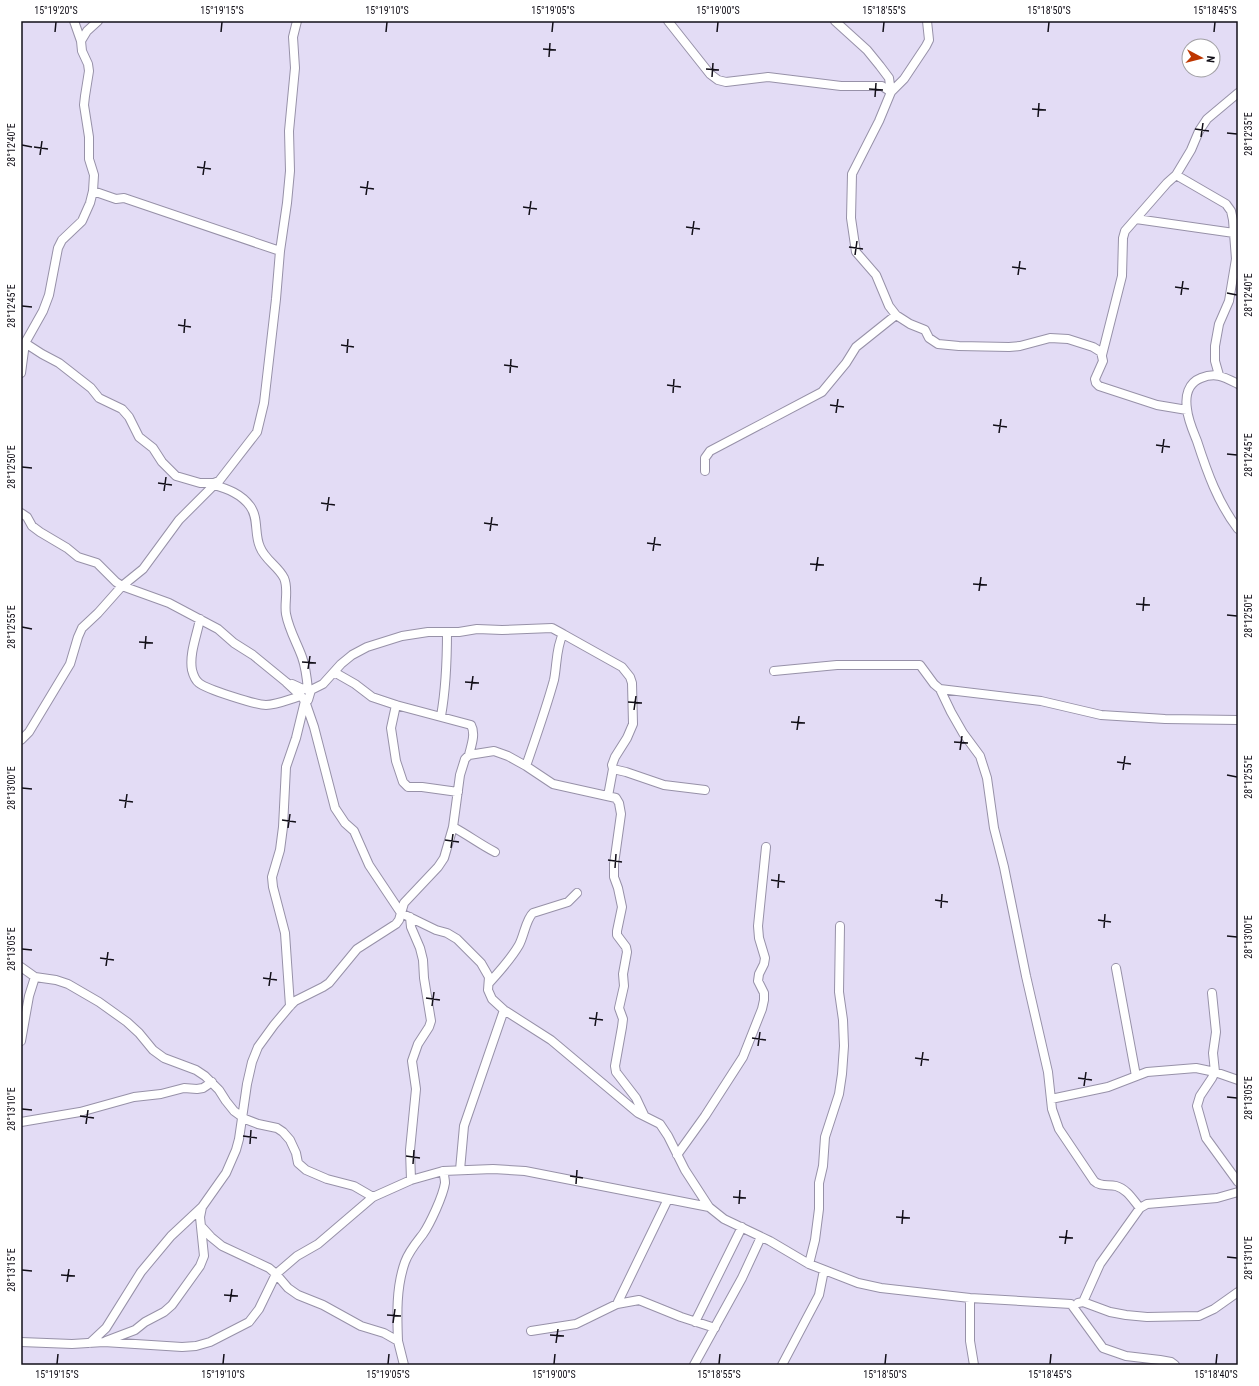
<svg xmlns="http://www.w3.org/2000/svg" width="1259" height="1386" viewBox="0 0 1259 1386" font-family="'Roboto Condensed',sans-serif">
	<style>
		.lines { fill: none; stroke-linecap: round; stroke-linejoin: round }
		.street-casing { stroke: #9791a8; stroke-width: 10 }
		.street { stroke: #fff; stroke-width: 8 }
		.ticks { fill: none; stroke: #120f18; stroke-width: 1.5 }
		.neatline { fill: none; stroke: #120f18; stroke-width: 1.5 }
		.ticks-label { font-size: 10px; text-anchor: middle; fill: #120f18 }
	</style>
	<rect width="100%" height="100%" fill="#e3dcf5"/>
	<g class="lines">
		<defs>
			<path id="street" d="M74,21L81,41
				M668,21L710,74L718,80L726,82L768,77L841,86H882L891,92
				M835,21L867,50L880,66L889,78L891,92
				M927,21L929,40L926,46L904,79L891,92L879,121L852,174L851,218L856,252L876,275L889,306L896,315L910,324L925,330L929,338L938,344L959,346L1009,347L1020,346L1050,338L1068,339L1093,347L1101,352L1103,361L1095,379L1096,383L1099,386L1157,405L1187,410
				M1176,175L1226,204L1231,211L1233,220L1236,259L1229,301L1219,324L1215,346V361L1219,375
				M93,191L116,199L124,198L280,251
				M1136,219L1234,233
				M25,343L42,354L59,363L91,388L99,398L122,409L129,417L139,437L153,448L162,462L176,476L200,483H214L219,481L257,432L264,403L276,299L280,251L287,203L290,171L289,131L295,68L293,37L297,21
				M1102,355L1122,276L1123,238L1125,231L1167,183L1176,175L1191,150L1199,131L1207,119L1238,93
				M21,373L25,343L43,311L49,295L58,248L62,240L82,221L90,203L93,191L94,175L89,159V137L84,105L85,96L89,71L88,64L82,51L81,41L87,31L98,21
				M1238,384C1224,377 1216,372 1201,378C1188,383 1185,396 1187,409C1188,420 1193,431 1197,441C1207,472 1218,503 1238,529
				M705,471V458L710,451L822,392L846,363L856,347L896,315
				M214,485C228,489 241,494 250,506C259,518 254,534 260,547C265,560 278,566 284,578C289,589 284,603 286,614C289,630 297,643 302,657C306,668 307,679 308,690
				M21,513L27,517L32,526L40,532L67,548L78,557L97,563L116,582L122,586L169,603L218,629L234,643L253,655L286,682L301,696L305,701L314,727L335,808L345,823L354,831L369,865L401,913L436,930L447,933L457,939L481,963L489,977L488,990L492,999L504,1010L551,1040L638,1113L660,1124L668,1136L685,1170L709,1207
				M200,619C197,635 189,654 192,670C193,674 195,680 199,683C206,689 256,705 266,705C277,705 290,699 301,696
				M774,671L837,665H920L934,684L940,689L1041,701L1101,715L1165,719L1238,720
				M334,672L355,684L372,697L396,705L471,725C476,734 471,746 469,755
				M940,689L951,712L963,733L980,756L987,778L994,828L1004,867L1026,976L1048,1072L1052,1109L1059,1129L1094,1181C1100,1187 1108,1184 1116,1186C1127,1189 1133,1200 1140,1208
				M311,690L323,684L341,664L352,655L367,647L402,636L428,632H459L477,629L502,630L552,628L563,634
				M396,705L391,728L396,761L403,782L408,787H422L458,792
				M441,716C446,688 447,661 447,632
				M21,740L29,732L70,664L78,637L82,628L98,613L122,586L143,569L179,520L214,485V483
				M526,766C536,737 546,709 554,680C557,665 556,647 563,634L622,667L630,677L632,683L633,724L627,738L615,757L612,765L613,769L626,772L664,785L705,790
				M608,796L613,769
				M453,827C468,835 481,845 495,852
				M410,917L411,927L420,948L423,960L424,978L431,1021L429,1027L418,1044L412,1061L416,1089L410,1150L411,1180
				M21,967L35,977L56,980L68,984L99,1002L127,1022L139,1033L153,1050L164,1058L196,1070L205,1076L219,1090L226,1101L234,1111L245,1119L258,1124L277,1128L283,1132L290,1140L296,1153L298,1163L306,1170L327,1179L354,1186L373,1197
				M1116,968L1136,1076
				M489,983C500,971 511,959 519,945C524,936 526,919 533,913L568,902L577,893
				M1212,993L1216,1032L1213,1053L1215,1072L1212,1078L1200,1096L1197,1106L1206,1138L1238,1182
				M290,1006L285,933L273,887L272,877L280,850L283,827L286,767L296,738L305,701L308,700L311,690L303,689L292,684
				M21,1041L29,996L35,977
				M1051,1099L1108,1087L1147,1072L1196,1068L1215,1072L1238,1080
				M21,1122L80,1112L134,1097L161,1094L184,1088L197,1089L203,1088L212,1082
				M677,1155L705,1116L743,1057L762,1009L764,1000V993L758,981L759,974L764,964L765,958L759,938L758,926L766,847
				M460,1170L464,1126L504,1010
				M201,1226L211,1237L222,1246L269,1268L276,1274L288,1288L298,1295L323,1305L361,1326L384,1333L398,1341L404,1365
				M809,1264L815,1240L819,1209V1183L823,1166L825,1137L839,1094L842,1074L844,1046L843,1020L839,992L840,926
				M970,1298V1341L974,1365
				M1083,1302L1100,1264L1140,1208L1147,1204L1217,1198L1238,1192
				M1078,1303L1083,1302L1110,1312L1126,1315L1147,1317L1199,1316L1214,1309L1238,1292
				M617,1304L668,1199
				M695,1322L742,1227
				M531,1331L576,1324L617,1304L639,1300L681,1317L715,1328
				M106,1341L135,1330L145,1322L164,1312L172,1305L200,1266L204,1256L200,1217L202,1207L226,1173L236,1150L239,1139L247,1084L252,1062L258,1047L274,1025L290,1006L295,1001L323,987L329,983L357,949L396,924L399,920L404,903L438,867L444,858L453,827L460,775L465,759L469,755L494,751L508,756L526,766L553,784L616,798L619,803L621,814L614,864V877L618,888L622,907L617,931V935L626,947L627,952L623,974L624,986L619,1008L623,1019L622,1027L615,1066L616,1072L636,1098L644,1115
				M398,1341C397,1315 396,1287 405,1262C409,1251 416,1243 423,1234C430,1224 443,1196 445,1183C445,1179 444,1175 443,1171
				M21,1342L72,1344L104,1342L182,1347L196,1346L210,1342L249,1322L259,1309L276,1274L297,1256L318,1244L373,1197L411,1180L443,1171L493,1169L525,1171L709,1207L724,1219L770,1241L809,1264L858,1283L881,1288L970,1298L1071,1304L1103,1348L1126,1356L1160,1360L1171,1362L1175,1365
				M90,1343L106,1328L141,1272L171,1236L202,1207
				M694,1365L742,1278L761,1237
				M782,1365L819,1295L824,1270"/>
		</defs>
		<use href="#street" class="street-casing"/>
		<use href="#street" class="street"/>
	</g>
	<path class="ticks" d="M55,32L56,22M221,32L222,22M386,32L387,22M552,32L553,22M717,32L718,22M883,32L884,22M1048,32L1049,22M1214,32L1215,22M543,49L556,50M549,57L550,43M706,69L719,70M712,77L713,63M869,89L883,90M875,97L876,83M1032,109L1046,110M1038,117L1039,103M1195,129L1209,131M1227,133L1237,134M1201,137L1203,123M22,145L32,147M34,147L48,149M40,155L42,141M197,167L211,169M203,175L205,161M360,187L374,189M366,195L368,181M523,207L537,209M529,215L531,201M686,227L700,229M692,235L694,221M849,247L863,249M855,255L857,241M1012,267L1026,269M1018,275L1020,261M1175,287L1189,289M1227,293L1237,295M1181,295L1183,281M22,306L32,307M178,325L191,327M184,333L185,319M341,345L354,347M347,353L348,339M504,365L518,367M510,373L511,359M667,385L681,387M673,393L674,379M830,405L844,407M836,413L838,399M993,425L1007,427M999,433L1001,419M1156,445L1170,447M1162,453L1164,439M1227,454L1237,455M22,467L32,468M158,483L172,485M164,491L166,477M321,503L335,505M327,511L329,497M484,523L498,525M490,531L492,517M647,543L661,545M653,551L655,537M810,564L824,565M816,571L818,557M973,584L987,585M979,591L981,577M1136,604L1150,605M1143,611L1144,597M1227,615L1237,616M22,627L32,629M139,642L153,643M145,649L146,636M302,662L316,663M308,669L310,656M465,682L479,683M471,690L473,676M628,702L642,703M634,710L636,696M791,722L805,723M797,730L799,716M954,742L968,743M960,750L962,736M1117,762L1131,764M1123,770L1125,756M1227,775L1237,777M22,788L32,789M119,800L133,802M125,808L127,794M282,820L296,822M288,828L290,814M445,840L459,842M451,848L453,834M608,860L622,862M615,868L616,854M771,880L785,882M778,888L779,874M935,900L948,902M941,908L942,894M1098,920L1111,922M1104,928L1105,914M1227,936L1237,937M22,949L32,950M100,958L114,960M106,966L108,952M263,978L277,980M269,986L271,972M426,998L440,1000M432,1006L434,992M589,1018L603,1020M595,1026L597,1012M752,1038L766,1040M758,1046L760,1032M915,1058L929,1060M921,1066L923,1052M1078,1078L1092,1080M1084,1086L1086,1072M1227,1097L1237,1098M22,1109L32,1110M80,1116L94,1118M86,1124L88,1110M243,1136L257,1138M250,1144L251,1130M406,1156L420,1158M413,1164L414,1150M570,1176L583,1178M576,1184L577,1170M733,1197L746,1198M739,1204L740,1190M896,1217L910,1218M902,1224L903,1210M1059,1237L1073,1238M1065,1244L1067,1230M1227,1257L1237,1258M22,1270L32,1271M61,1275L75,1276M67,1282L69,1269M224,1295L238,1296M230,1302L232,1289M387,1315L401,1316M393,1323L395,1309M550,1335L564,1336M556,1343L558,1329M57,1364L58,1354M223,1364L224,1354M388,1364L389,1354M554,1364L555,1354M719,1364L720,1354M885,1364L886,1354M1050,1364L1051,1354M1216,1364L1217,1354"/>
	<rect width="1259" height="1386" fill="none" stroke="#ffffff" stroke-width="44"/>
	<g transform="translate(1201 58) rotate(97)"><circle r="19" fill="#ffffff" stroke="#a09fa3"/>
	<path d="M0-3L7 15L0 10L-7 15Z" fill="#be3600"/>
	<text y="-6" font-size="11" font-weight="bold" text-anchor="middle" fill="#120f18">N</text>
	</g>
	<rect x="22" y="22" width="1215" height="1342" class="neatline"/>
	<g class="ticks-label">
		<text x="56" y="14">15°19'20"S</text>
		<text x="222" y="14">15°19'15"S</text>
		<text x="387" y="14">15°19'10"S</text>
		<text x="553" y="14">15°19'05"S</text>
		<text x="718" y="14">15°19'00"S</text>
		<text x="884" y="14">15°18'55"S</text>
		<text x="1049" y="14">15°18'50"S</text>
		<text x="1215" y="14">15°18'45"S</text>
		<text transform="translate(1248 134) rotate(-90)" y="4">28°12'35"E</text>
		<text transform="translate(11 145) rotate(-90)" y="4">28°12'40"E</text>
		<text transform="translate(1248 295) rotate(-90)" y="4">28°12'40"E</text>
		<text transform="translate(11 306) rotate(-90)" y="4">28°12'45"E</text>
		<text transform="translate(1248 455) rotate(-90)" y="4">28°12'45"E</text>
		<text transform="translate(11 467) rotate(-90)" y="4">28°12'50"E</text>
		<text transform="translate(1248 616) rotate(-90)" y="4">28°12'50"E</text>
		<text transform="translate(11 627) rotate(-90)" y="4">28°12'55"E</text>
		<text transform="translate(1248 777) rotate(-90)" y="4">28°12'55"E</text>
		<text transform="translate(11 788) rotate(-90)" y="4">28°13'00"E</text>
		<text transform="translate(1248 937) rotate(-90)" y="4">28°13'00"E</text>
		<text transform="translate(11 949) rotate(-90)" y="4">28°13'05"E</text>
		<text transform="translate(1248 1098) rotate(-90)" y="4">28°13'05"E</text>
		<text transform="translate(11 1109) rotate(-90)" y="4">28°13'10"E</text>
		<text transform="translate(1248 1258) rotate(-90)" y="4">28°13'10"E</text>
		<text transform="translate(11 1270) rotate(-90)" y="4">28°13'15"E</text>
		<text x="57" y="1378">15°19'15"S</text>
		<text x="223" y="1378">15°19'10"S</text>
		<text x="388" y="1378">15°19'05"S</text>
		<text x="554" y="1378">15°19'00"S</text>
		<text x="719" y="1378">15°18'55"S</text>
		<text x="885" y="1378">15°18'50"S</text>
		<text x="1050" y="1378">15°18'45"S</text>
		<text x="1216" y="1378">15°18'40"S</text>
	</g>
</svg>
